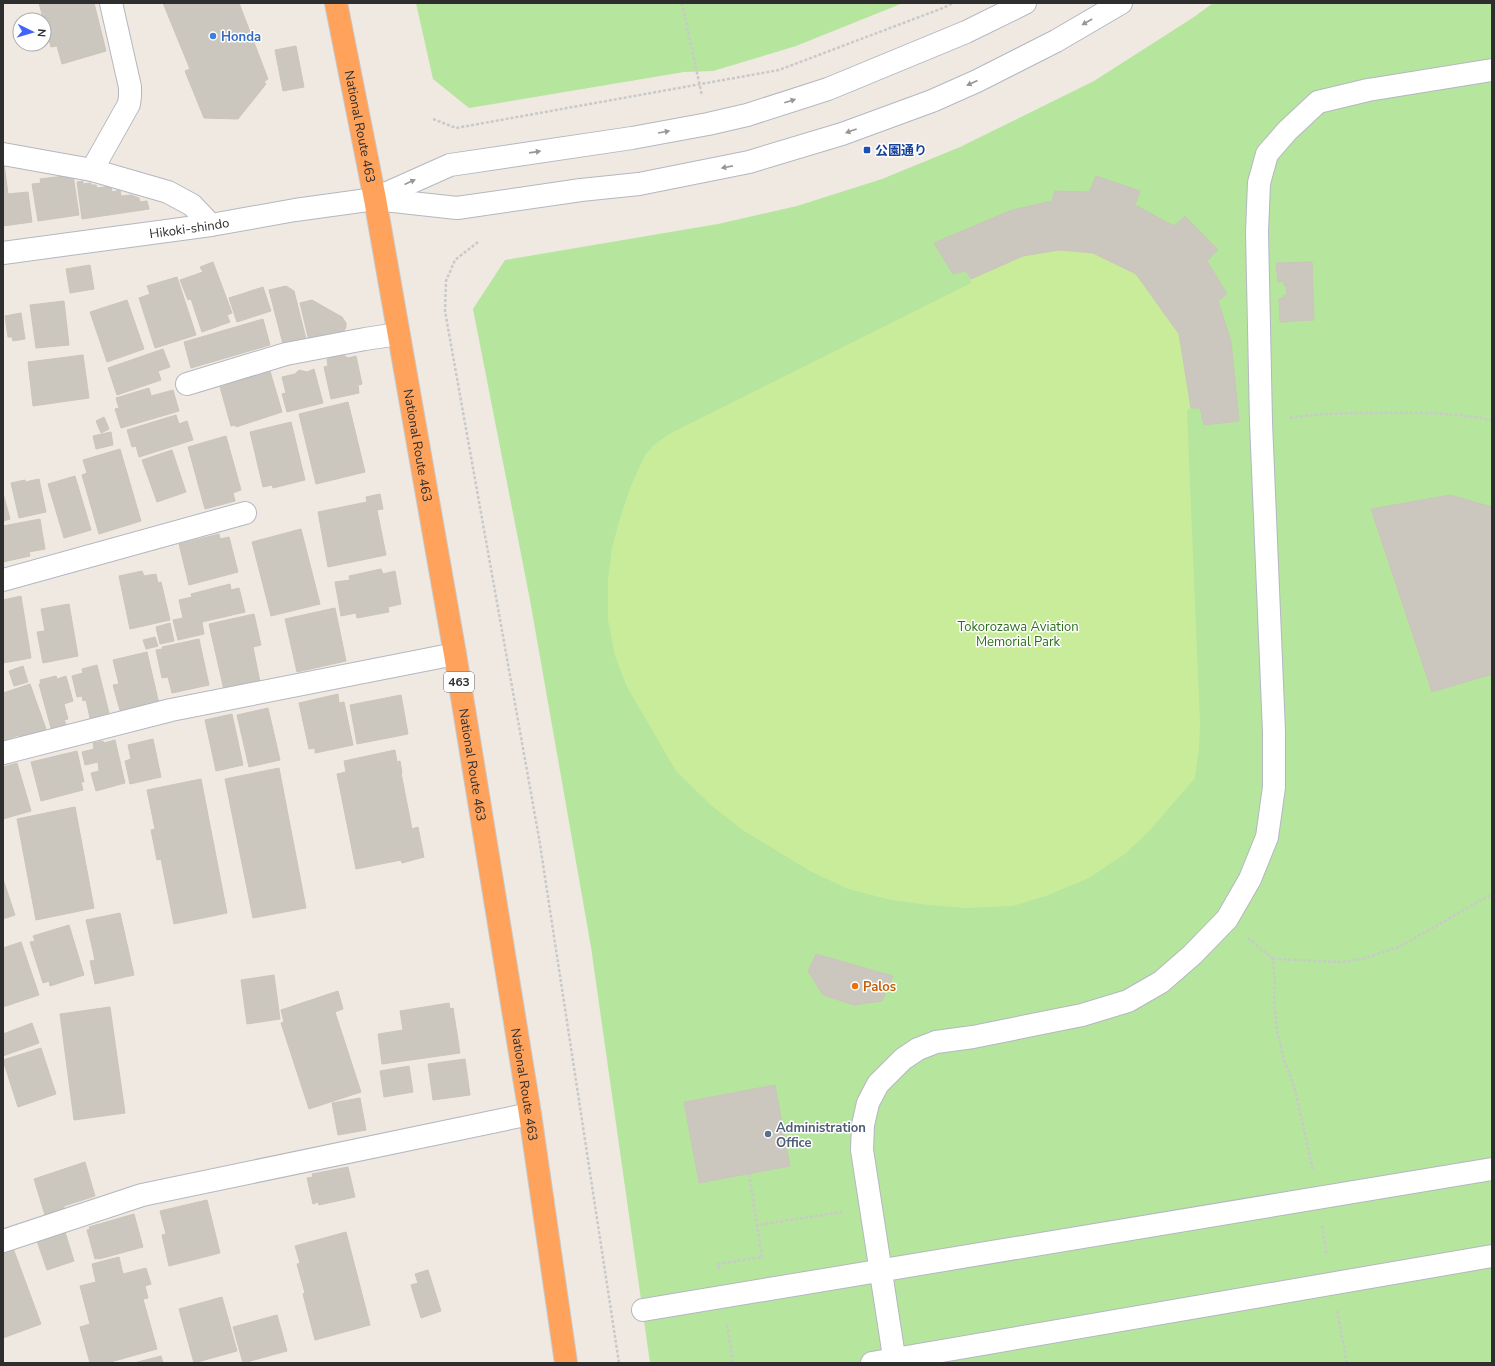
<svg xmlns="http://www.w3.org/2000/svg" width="1495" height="1366" viewBox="0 0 1495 1366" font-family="'Nunito Sans','Noto Sans JP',sans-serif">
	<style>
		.green { fill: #b6e59e }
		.pitch { fill: #c9ec9a }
		.building { fill: #cbc7bf; stroke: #cbc5ba }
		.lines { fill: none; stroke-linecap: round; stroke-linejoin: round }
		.minor-casing { stroke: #b4b7c1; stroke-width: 24 }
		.highway-casing { stroke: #c9c9c9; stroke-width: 24 }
		.path { stroke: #c9c9c9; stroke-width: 2.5; stroke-dasharray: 3 2; stroke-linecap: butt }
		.minor { stroke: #fff; stroke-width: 22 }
		.highway { stroke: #ffa35c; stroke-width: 22 }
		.oneway { fill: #969696 }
		.shop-dot { fill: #3f7fe0; stroke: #fff; stroke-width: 1.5 }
		.transit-dot { fill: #1a4fb4; stroke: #fff; stroke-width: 1.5 }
		.food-dot { fill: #e8710a; stroke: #fff; stroke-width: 1.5 }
		.service-dot { fill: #5c6f8a; stroke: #fff; stroke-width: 1.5 }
		.labels { text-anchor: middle; stroke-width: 3; stroke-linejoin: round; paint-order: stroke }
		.shield { fill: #fff; stroke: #6d6d6d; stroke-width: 1 }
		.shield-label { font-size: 12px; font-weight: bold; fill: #2e2e2e }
		.shop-label { font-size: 13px; font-weight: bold; fill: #366cbe; stroke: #fff; text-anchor: start }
		.street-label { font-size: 13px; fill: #2e2e2e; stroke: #fff }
		.transit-label { font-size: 13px; font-weight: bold; fill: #164399; stroke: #fff; text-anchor: start }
		.park-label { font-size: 13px; fill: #2c6e1b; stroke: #fff }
		.food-label { font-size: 13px; font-weight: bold; fill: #c56008; stroke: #fff; text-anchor: start }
		.service-label { font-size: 13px; font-weight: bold; fill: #4e5e75; stroke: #fff; text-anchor: start }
	</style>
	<rect width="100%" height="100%" fill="#efe9e1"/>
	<path class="green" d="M416,3H903L796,46L713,71L684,72L469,108L433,79Z
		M1213,3H1492V1363H650L591,947L530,600L473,309L505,260L718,224L797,206L882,179L960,147L1094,81L1194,17Z"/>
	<path class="pitch" d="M1051,248C1062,249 1076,247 1087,250C1100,253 1115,261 1126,268C1142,278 1163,298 1172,316C1186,342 1189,378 1190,408L1187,411L1200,723L1199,747L1195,778L1150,830L1126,853L1089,878L1046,896L1013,906L966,908L929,905L891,900L848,889L810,871L741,829L711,805L676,771L627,687L615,656L608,620V579L612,548L620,518L630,488L645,455L654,445L669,434L971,283L970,278C997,266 1022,255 1051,248Z"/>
	<path class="building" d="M39,3H94L106,51L62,64L57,46L51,47Z
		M163,3H239L268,79L264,82L266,84L238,119L204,118L185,71L190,69Z
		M296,46L304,87L283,91L275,50Z
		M3,164H4L8,194L28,192L32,222L3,226Z
		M73,175L79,215L38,221L32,184L41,183L40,179Z
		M1096,176L1140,191L1135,205L1174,226L1185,216L1218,250L1207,261L1227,294L1218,301L1231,341L1239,421L1204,425L1200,408H1191L1179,334L1136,274L1093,253L1059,250L1023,256L971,279L966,271L953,274L934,243L1012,210L1052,201L1055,191L1089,192Z
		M83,181V184L91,183V185H96L97,188L111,186L112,192L120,190L121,196L131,195L139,198L140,202L147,201L149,209L82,219L77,182Z
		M213,262L232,313L227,315L230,322L202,332L191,299L188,300L180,280L203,272L200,267Z
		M1312,262L1314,320L1280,322L1279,298H1283V296L1287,295L1286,285L1284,286V281L1278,282L1276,263Z
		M90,265L94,289L70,293L66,269Z
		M177,277L196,335L155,348L139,298L150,294L147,286Z
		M286,286L294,291L306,339L283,344L269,290Z
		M263,287L271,311L237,322L229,298Z
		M127,300L144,349L107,362L90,312Z
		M312,300L342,317L346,323V327L344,331L341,333L309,341L300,303Z
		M64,301L69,345L36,348L30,305Z
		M21,313L25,339L13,341L12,337H8L5,316Z
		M263,319L270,345L191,368L184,342Z
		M163,349L170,367L158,371L161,380L117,395L108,368Z
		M83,355L89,398L33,406L28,362Z
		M343,355L348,358L356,356L362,384L358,385L359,393L331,399L324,367L328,366L327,359Z
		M314,369L323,403L287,412L282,394L286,393L282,377L295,374L299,370L307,372Z
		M270,371L282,412L236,427L235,425L231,426L220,387Z
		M149,388L151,396L173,390L179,411L121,428L115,409L119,408L116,398Z
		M348,402L365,472L316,484L299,414Z
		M176,415L179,424L187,421L193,440L139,457L136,446L132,447L127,430Z
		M104,417L109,429L101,433L96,421Z
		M291,422L305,480L273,488L272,485L263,487L250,432Z
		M111,432L113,445L96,449L93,436Z
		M226,436L241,490L233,493L235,501L205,509L188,447Z
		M120,449L141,521L99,534L82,475L87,473L83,460Z
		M172,450L186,492L157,502L142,460Z
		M75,476L91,530L64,538L48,484Z
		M39,479L46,512L19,518L11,483L25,480V482Z
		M3,493L10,519L3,521Z
		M380,494L383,509L377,510L386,555L328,567L318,512L367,502L366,497Z
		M1450,495L1492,507V674L1432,692L1371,509Z
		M40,519L45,549L29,552L30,556L3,562V526Z
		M301,529L320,604L271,616L252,542Z
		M219,534L220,539L229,537L238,572L189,585L179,544Z
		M381,569L383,574L395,571L401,604L388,607L389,612L357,618L356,613L341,616L335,582L350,580L349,576Z
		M142,571L144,576L156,574L158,583L161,582L170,620L130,629L119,576Z
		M230,584L231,590L239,588L245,612L202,622L204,634L178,640L173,620L183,618L179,600L192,597L191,594Z
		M21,596L31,658L3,663V600Z
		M69,604L78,656L43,663L37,632L45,631L41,609Z
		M335,608L346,661L297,672L285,619Z
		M254,614L261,645L253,647L260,682L224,690L209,624Z
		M170,623L174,641L160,644L156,627Z
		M155,637L158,646L146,649L143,640Z
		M199,639L209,685L172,693L168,677L162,678L156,650L163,649L162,647Z
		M147,652L159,704L121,714L113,685L119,684L113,660Z
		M97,665L109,713L90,718L86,700L83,701L82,696L77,697L72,676L83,673L82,669Z
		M23,666L28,682L14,686L9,671Z
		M56,676L57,679L66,676L73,701L64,704L68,719L64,720L66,724L51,728L39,684H41L40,680Z
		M30,684L46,729L19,738V735L5,740L3,733V693Z
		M338,694L339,703L344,702L353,745L315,753V748L309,749L299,703Z
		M401,695L408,734L357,744L350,705Z
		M268,708L280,760L249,767L237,715Z
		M232,714L243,765L216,771L205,720Z
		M153,739L161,777L130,784L125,761L131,759L128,745Z
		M115,740L125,783L96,791L91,773L99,771L98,762L85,765L82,752L94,749L93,743L103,741L104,743Z
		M395,750L397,762L400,761L402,773H401L412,829L418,827L424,857L402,863L401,860L356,869L337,774L346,772L344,761Z
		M77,751L84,782H81L83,790L41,801L31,762Z
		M17,763L31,811L3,819V767Z
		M279,768L306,908L253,918L225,779Z
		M201,779L227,913L174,924L161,859L157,860L151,830L155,829L147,790Z
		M75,807L94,908L36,920L17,819Z
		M3,879L15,915L3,919Z
		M120,913L134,975L95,984L90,961L95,960L86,920Z
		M69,925L84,975L50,986L49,981L43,983L30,942L35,941L33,936Z
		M21,942L39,995L3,1007V948Z
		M816,954L893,976L882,1001L854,1005L823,995L808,971Z
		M274,975L280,1019L247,1024L241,980Z
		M338,991L343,1009L335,1012L361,1092L309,1109L281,1023L284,1022L281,1010Z
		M449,1003L450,1009L453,1008L460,1053L382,1064L378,1034L403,1030L400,1011Z
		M110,1007L125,1113L74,1120L60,1014Z
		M32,1023L39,1043L3,1056V1034Z
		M41,1048L56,1094L18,1107L3,1060Z
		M465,1059L470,1095L433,1100L428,1064Z
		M409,1066L413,1092L384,1097L380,1071Z
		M775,1085L790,1166L699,1183L684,1102Z
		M360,1098L366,1130L338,1135L332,1103Z
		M85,1162L95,1196L64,1206V1209L45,1215L34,1179Z
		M348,1167L355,1197L319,1205L318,1202L313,1204L307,1178L313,1177L312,1174Z
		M207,1200L220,1253L169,1266L162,1235L166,1234L160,1211Z
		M134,1214L143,1247L99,1259V1258L95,1259L87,1230L90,1229L89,1227Z
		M65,1232L74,1261L47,1270L37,1241Z
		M346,1232L370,1325L315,1340L303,1294L305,1293L297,1264L300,1263L295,1246Z
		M13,1248L41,1324L3,1338V1252Z
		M119,1257L123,1274L146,1268L151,1284L145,1286L148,1298L143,1299L157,1349L107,1363H90L80,1327L90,1324L80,1286L96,1282L92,1264Z
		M428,1270L441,1311L421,1318L411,1285L418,1283L415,1274Z
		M222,1297L237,1351L194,1363L179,1309Z
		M277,1315L287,1351L243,1363L233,1327Z
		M161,1356L163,1363H134Z"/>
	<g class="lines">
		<defs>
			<g id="minor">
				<path d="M3,154L92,170L168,192L192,205L211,225"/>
				<path d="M92,170L129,104L130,96V87L111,3"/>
				<path d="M376,198L450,165L632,138L708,124L747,115L828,89L966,32L1025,3"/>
				<path id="s1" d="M3,253L211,225L295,210L375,199L457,208L581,190L639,184L749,162L842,134L932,101L977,81L1056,41L1121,3"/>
				<path d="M187,384L286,354L365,339L398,334"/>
				<path d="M3,580L245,513"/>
				<path d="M3,753L171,710L455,654"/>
				<path d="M3,1241L142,1195L530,1114"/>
				<path d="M643,1310L1492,1169"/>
				<path d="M872,1363L1492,1256"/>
				<path d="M895,1363L862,1150L863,1125L868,1103L878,1084L903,1059L918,1049L936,1042L973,1037L1082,1015L1128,1001L1161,982L1192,955L1227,919L1250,879L1267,837L1274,787V732L1261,422L1257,232L1259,183L1267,154L1287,131L1318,102L1368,90L1492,70"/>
			</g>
			<g id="highway">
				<path id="s2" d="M336,3L375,199L455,654L530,1114L566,1363"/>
			</g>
		</defs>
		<use href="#minor" class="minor-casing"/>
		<use href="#highway" class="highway-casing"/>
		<path class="path" d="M682,3L702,96
			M433,119L456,128L779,70L943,8L953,3
			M478,242L455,260L446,281L445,311L539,838L619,1363
			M1290,418C1320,413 1351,413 1382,413C1419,412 1455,413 1492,420
			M1248,938L1273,959L1275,979L1274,1002L1277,1030L1284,1060L1294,1086L1313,1170
			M1273,959L1341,962L1362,959L1399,947L1492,894
			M749,1174L757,1225L843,1212
			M1322,1226L1327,1256
			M719,1269L718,1264L762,1257L757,1225
			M1337,1311L1347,1363
			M727,1325L733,1363"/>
		<use href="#minor" class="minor"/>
		<use href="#highway" class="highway"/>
	</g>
	<defs><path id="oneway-solid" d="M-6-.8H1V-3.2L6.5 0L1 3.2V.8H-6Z"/></defs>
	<g class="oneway">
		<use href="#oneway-solid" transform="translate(1087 22) rotate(150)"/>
		<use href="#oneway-solid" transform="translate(972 83) rotate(156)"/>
		<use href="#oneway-solid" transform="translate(790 101) rotate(-18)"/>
		<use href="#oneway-solid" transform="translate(851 131) rotate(160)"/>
		<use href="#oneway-solid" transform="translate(664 132) rotate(-10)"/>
		<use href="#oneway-solid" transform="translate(535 152) rotate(-8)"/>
		<use href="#oneway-solid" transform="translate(727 167) rotate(169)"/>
		<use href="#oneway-solid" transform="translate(410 182) rotate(-24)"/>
	</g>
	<circle class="shop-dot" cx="213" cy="36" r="4"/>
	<rect class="transit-dot" x="863" y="146" width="8" height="8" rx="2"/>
	<circle class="food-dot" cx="855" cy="986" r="4"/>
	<circle class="service-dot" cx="768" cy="1134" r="4"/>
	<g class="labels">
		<rect class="shield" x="444" y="672" width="30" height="20" rx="3"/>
		<g class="shield-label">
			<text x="459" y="686">463</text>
		</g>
		<g class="shop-label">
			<text x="221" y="41">Honda</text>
		</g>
		<g class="street-label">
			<text dy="5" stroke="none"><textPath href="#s2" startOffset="126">National Route 463</textPath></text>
			<text dy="5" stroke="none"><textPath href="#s1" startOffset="188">Hikoki-shindo</textPath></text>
			<text dy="5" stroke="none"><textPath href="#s2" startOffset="450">National Route 463</textPath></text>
			<text dy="5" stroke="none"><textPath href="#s2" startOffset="774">National Route 463</textPath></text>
			<text dy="5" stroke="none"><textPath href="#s2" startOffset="1098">National Route 463</textPath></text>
		</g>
		<g class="transit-label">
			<text x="875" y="155">公園通り</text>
		</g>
		<g class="park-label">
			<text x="1018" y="631">Tokorozawa Aviation<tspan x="1018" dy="15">Memorial Park</tspan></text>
		</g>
		<g class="food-label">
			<text x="863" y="991">Palos</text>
		</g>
		<g class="service-label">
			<text x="776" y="1132">Administration<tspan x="776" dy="15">Office</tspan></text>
		</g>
	</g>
	<rect width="1495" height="1366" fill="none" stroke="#2e2e2e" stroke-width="8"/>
	<g transform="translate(32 32) rotate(95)"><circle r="19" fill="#ffffff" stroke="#ababab"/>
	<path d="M0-3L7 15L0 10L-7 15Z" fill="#4264fb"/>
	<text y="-6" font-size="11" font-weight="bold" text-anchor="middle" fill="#2e2e2e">N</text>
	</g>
</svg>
